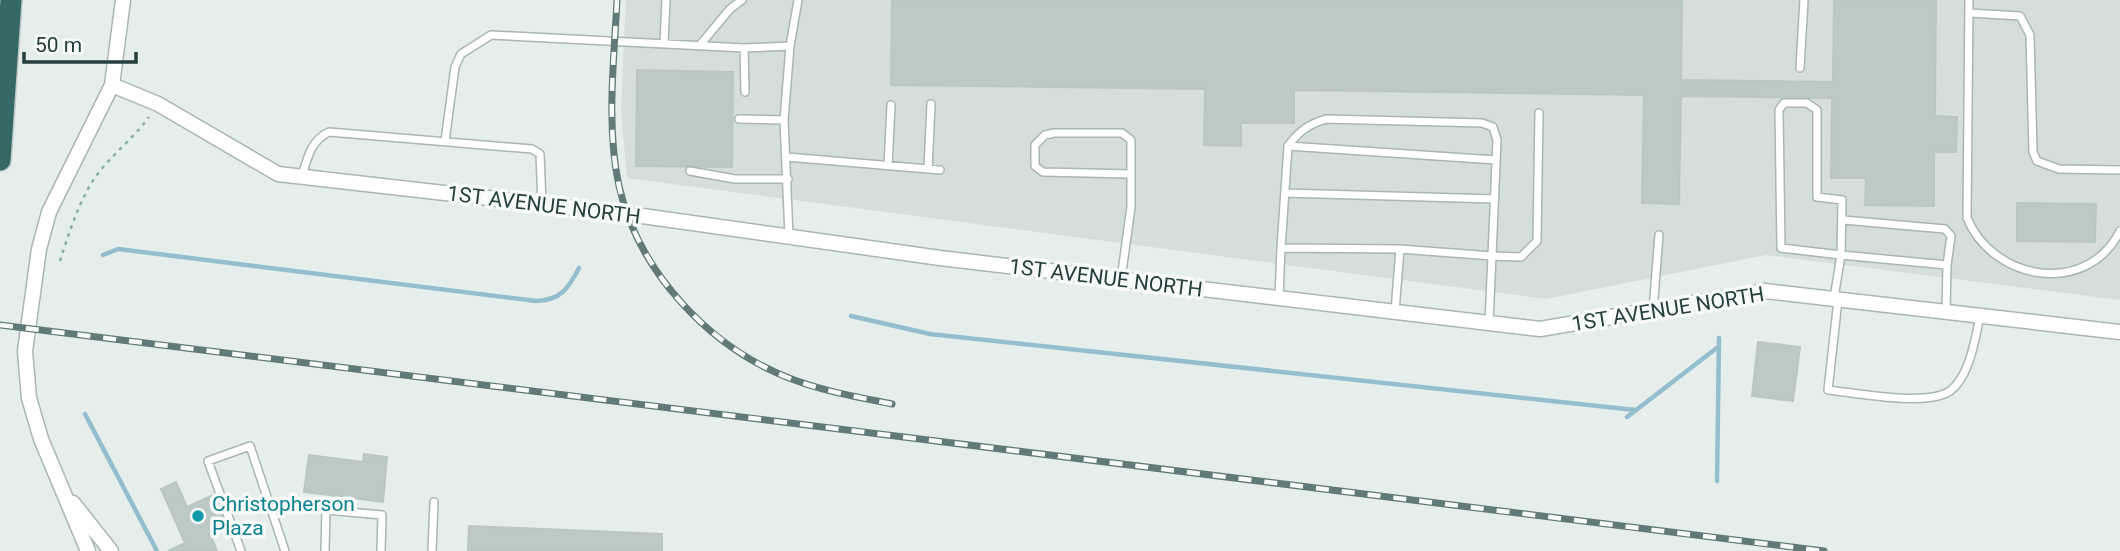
<svg xmlns="http://www.w3.org/2000/svg" width="2120" height="551" viewBox="0 0 2120 551" font-family="Roboto,sans-serif">
	<style>
		.built { fill: #d5dedb }
		.lines { fill: none; stroke-linecap: round; stroke-linejoin: round }
		.stream { stroke: #94bdce; stroke-width: 4.5 }
		.building { fill: #bcc9c5; stroke: #b9c7c3; stroke-width: 2 }
		.service-casing { stroke: #a9b6b4; stroke-width: 10 }
		.minor-casing { stroke: #a9b6b4; stroke-width: 17 }
		.motorway-casing { stroke: #c2c9c8; stroke-width: 24 }
		.path { stroke: #8aafa8; stroke-width: 2.5; stroke-dasharray: 3.5 5; stroke-linecap: butt }
		.service { stroke: #fff; stroke-width: 7 }
		.minor { stroke: #fff; stroke-width: 14 }
		.motorway { stroke: #346965; stroke-width: 21 }
		.rail-casing { stroke: #617a77; stroke-width: 7 }
		.rail { stroke: #f7faf9; stroke-width: 4.5; stroke-dasharray: 13; stroke-linecap: butt }
		.culture-dot { fill: #0f9aa8; stroke: #f7faf9; stroke-width: 2.5 }
		.labels { text-anchor: middle; stroke-width: 7; stroke-linejoin: round; paint-order: stroke }
		.street-label { font-size: 21px; fill: #263f3c; stroke: #f7faf9 }
		.culture-label { font-size: 21px; fill: #0d838f; stroke: #f7faf9; text-anchor: start }
	</style>
	<rect width="100%" height="100%" fill="#e6eeec"/>
	<path class="built" d="M626,0H2120V300L1766,255L1546,299L627,178L621,109Z"/>
	<g class="lines">
		<path class="stream" d="M103,255L118,249L536,301C561,300 568,289 579,268
			M851,316L930,334L1635,410
			M85,414L157,551
			M1627,417L1718,347
			M1717,481L1719,338"/>
	</g>
	<path class="building" d="M892,0H1682L1681,80L1833,82L1834,0H1936L1935,116L1957,117L1956,152H1934V206L1865,205L1866,178H1831L1832,98L1681,96L1679,204L1642,203L1644,95L1294,90V123H1241V146L1204,145L1205,89L891,85Z
		M637,70L733,72L732,167L636,166Z
		M2017,203L2096,204L2095,242L2017,241Z
		M1758,342L1800,347L1793,401L1752,396Z
		M364,454L387,457L383,502L304,492L309,455L363,462Z
		M176,482L187,507L213,495L226,527L210,534L217,551H168L185,543L161,489Z
		M469,526L662,534V551H468Z"/>
	<g class="lines">
		<defs>
			<path id="service" d="M1969,0L1967,218C1993,281 2087,297 2120,231
				M1969,13L2020,16L2030,35L2033,152L2037,161L2059,169L2120,170
				M664,43L666,0
				M700,45L730,9L742,0
				M744,48L745,92
				M1800,68L1804,0
				M1784,103H1807L1817,110V197L1842,200L1841,255L1781,248L1779,110Z
				M739,119L784,120
				M445,141L455,67L461,54L491,35L744,48L790,46L798,0
				M1288,146L1496,160
				M787,157L940,170
				M888,166L891,105
				M928,169L931,104
				M690,171L735,179H788
				M302,176C307,159 311,140 329,132L532,149L540,154L542,204
				M1285,193L1495,199
				M1843,220L1945,229L1951,236L1947,265
				M789,236L784,120L790,46
				M1281,248L1288,146C1299,131 1309,124 1326,119L1482,123L1493,127L1497,140L1492,256L1521,257L1537,241L1539,113
				M1121,279L1131,207V140L1122,133H1054L1045,135L1035,145V166L1043,172L1131,174
				M1279,298L1281,248L1400,249L1492,256L1489,323
				M1834,298L1841,255L1947,265L1946,312
				M1838,300L1828,390C1857,393 1926,407 1950,391C1970,376 1975,339 1980,316
				M1653,310L1659,235
				M1395,311L1400,249
				M241,551L208,461L250,446L285,551
				M325,551L326,510L382,515L381,551
				M432,551L434,502"/>
			<path id="minor" d="M112,85L158,104L278,174L628,214L940,258L1540,329L1765,291L2120,332
				M73,503L111,551
				M88,551L41,439L29,398L25,351L39,249L49,212L112,85L123,0"/>
			<path id="motorway" d="M0,160L11,0"/>
		</defs>
		<use href="#service" class="service-casing"/>
		<use href="#minor" class="minor-casing"/>
		<use href="#motorway" class="motorway-casing"/>
		<path class="path" d="M60,261C69,233 78,204 94,179C109,157 133,139 149,117"/>
		<use href="#service" class="service"/>
		<use href="#minor" class="minor"/>
		<use href="#motorway" class="motorway"/>
		<defs>
			<path id="rail" d="M617,0C614,61 606,126 619,186C638,271 709,347 789,378C822,391 858,397 892,404
				M0,325L1824,551"/>
		</defs>
		<use href="#rail" class="rail-casing"/>
		<use href="#rail" class="rail"/>
	</g>
	<circle class="culture-dot" cx="198" cy="516" r="7"/>
	<g class="labels">
		<g class="street-label">
			<text transform="translate(544 205) rotate(7)" y="7">1ST AVENUE NORTH</text>
			<text transform="translate(1106 278) rotate(7)" y="7">1ST AVENUE NORTH</text>
			<text transform="translate(1668 309) rotate(-9)" y="7">1ST AVENUE NORTH</text>
		</g>
		<g class="culture-label">
			<text x="212" y="511">Christopherson<tspan x="212" dy="24">Plaza</tspan></text>
		</g>
	</g>
	<path d="M24 52v10h112v-10" fill="none" stroke="#263f3c" stroke-width="3.5"/>
	<text x="35" y="52" font-size="21" fill="#263f3c" stroke="#f7faf9" stroke-width="5" paint-order="stroke">50 m</text>
</svg>
